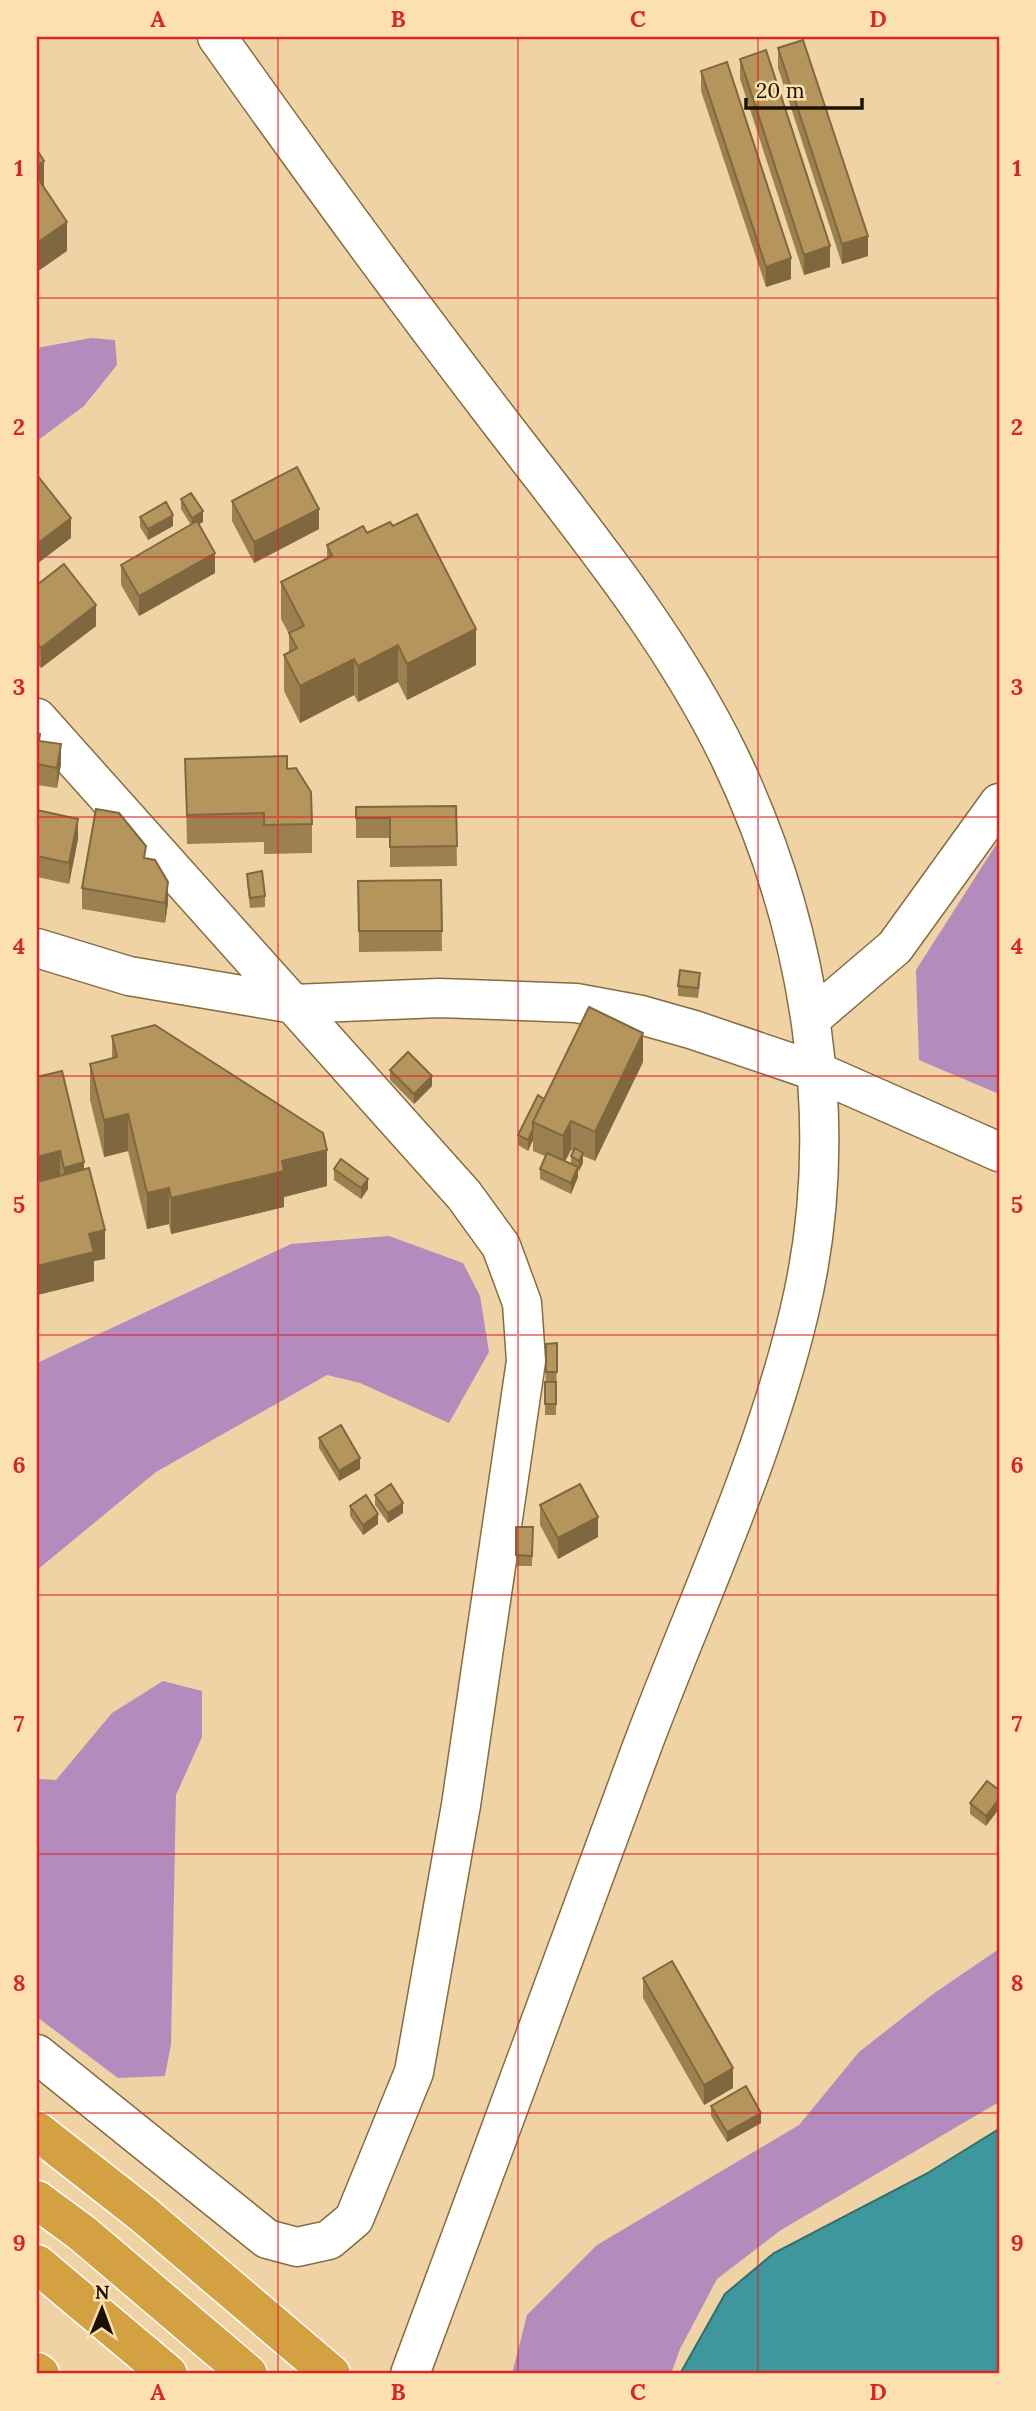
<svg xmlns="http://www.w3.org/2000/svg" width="1036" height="2411" viewBox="0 0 1036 2411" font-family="Lora,serif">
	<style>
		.forest { fill: #b48bbd }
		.water { fill: #3d979d; stroke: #336f6e; stroke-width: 2 }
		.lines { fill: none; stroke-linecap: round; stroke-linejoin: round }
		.minor-casing { stroke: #866d40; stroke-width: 41 }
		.highway-casing { stroke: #fff; stroke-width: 41 }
		.minor { stroke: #fff; stroke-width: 38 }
		.highway { stroke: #d3a142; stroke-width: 38 }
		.wall { fill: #9d804f; fill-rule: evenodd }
		.shaded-wall { fill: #7f6840 }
		.building { fill: #b6955c; stroke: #7f6840; stroke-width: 2 }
		.grid { fill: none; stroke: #d62828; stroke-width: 2; stroke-opacity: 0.55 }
		.neatline { fill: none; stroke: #d62828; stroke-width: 2.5 }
		.grid-label { font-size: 23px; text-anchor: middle; font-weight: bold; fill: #d62828 }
	</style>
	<rect width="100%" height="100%" fill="#efd3a4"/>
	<path class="forest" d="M91,338L115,340L117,365L84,406L37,441V348Z
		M999,840V1094L919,1060L916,970Z
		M389,1236L463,1263L480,1296L489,1352L449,1423L360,1383L327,1375L156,1472L37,1570V1363L291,1244Z
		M163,1681L202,1691V1737L176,1795L171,2044L165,2076L118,2078L37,2017V1779L56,1780L112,1713Z
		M999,1949V2102L781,2230L717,2279L680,2349L671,2374H512L527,2315L597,2245L799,2125L859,2052L933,1994Z"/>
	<path class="water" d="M999,2129V2374H680L725,2294L774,2253L926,2174Z"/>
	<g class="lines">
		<defs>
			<path id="minor" d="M217,37C307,164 399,290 494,414C578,524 668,631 729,756C811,926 844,1127 799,1313C763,1464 694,1607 640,1752C563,1960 487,2167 410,2374
				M37,718L464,1195L501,1246L522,1303L526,1361L461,1805L414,2072L354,2219L329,2240L297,2247L267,2239L37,2054
				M37,948L129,976L294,1004L439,998L576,1003L641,1015L694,1030L818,1072L999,1152
				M812,1018L895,947L999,803"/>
			<path id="highway" d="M37,2131L143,2214L331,2374
				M37,2200L82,2233L248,2374
				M37,2264L168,2374
				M37,2372L40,2374"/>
		</defs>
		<use href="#minor" class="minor-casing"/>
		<use href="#highway" class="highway-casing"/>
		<use href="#minor" class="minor"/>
		<use href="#highway" class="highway"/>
	</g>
	<path class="wall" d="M778,48L868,256L842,264L778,68Z
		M740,59L830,267L804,275L740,79Z
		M701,71L791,279L766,287L701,91Z
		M181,499L203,522L199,524L215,573L139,616L121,585V565L191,525L181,509Z
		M232,501L319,529L254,563L232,521Z
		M140,517L173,526L148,540L140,527Z
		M367,533L476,665L407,700L398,682L358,702L354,695L300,723L284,691V655L289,652V634L281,619V582L327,559V545Z
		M37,585L96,626L41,668L37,663Z
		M37,733L40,741L61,764L57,788L37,785Z
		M185,759L287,769L312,824V853L264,854V842L187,844Z
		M456,806L457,866L390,867V838H356V807Z
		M37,810L78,839L69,884L37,877Z
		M146,858L168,903L165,923L82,909V888Z
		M247,874L265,896V907L250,908L247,884Z
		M441,880L442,951L359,952L358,881Z
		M700,983L698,998L678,996V986Z
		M112,1036L327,1186L284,1197V1207L171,1234L169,1224L147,1229L128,1151L104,1157L90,1100V1064L112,1058Z
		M643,1062L595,1161L583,1156V1163L579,1171H578V1177L571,1194L540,1179V1169L545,1156L533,1151V1140L528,1151L518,1145V1135L544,1099ZM571,1150L573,1151L571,1156V1163L565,1161Z
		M390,1070L432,1086L414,1104L390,1080Z
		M37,1077L84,1169L105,1259L94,1261V1281L37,1295Z
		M334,1169L368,1189L361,1199L334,1180Z
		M557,1343L556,1415H545L546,1344Z
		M319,1438L360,1469L339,1481L319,1448Z
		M375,1495L403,1513L388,1523L375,1505Z
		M540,1505L598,1537L558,1559L540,1525Z
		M350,1506L378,1524L363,1535L350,1516Z
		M516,1527H533L532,1566H516Z
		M999,1790L986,1826L970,1814V1803Z
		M643,1978L733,2088L704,2105L643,1998Z
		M711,2106L761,2123L727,2142L711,2116Z"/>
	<path class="shaded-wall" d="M44,161V190L37,195V166Z
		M67,222V251L37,272V243Z
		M868,236V256L842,264V244Z
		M830,246V267L804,275V255Z
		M791,258V279L766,287V267Z
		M319,509V529L254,563V542Z
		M203,511V522L192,528V518Z
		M173,515V526L148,540V529Z
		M71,518V538L37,564V544Z
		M215,553V573L139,616V596Z
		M96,605V626L41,668V648Z
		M476,629V665L407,700V664Z
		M398,645V682L358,702V666Z
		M354,659V695L300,723V686Z
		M61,744V764L57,788V768Z
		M78,819V839L69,884V863Z
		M168,882V903L165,923V903Z
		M643,1033V1062L595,1161V1132Z
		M432,1076V1086L414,1104V1094Z
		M128,1114V1151L104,1157V1120Z
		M571,1121V1150L563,1165V1136Z
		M533,1129V1140L528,1151V1140Z
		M327,1150V1186L284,1197V1207L171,1234V1198L282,1161Z
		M60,1151V1180L37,1186V1157Z
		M583,1153V1163L579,1171V1161Z
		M84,1162V1191L64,1197V1168Z
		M578,1167V1177L571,1194V1183Z
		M368,1179V1189L361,1199V1188Z
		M169,1188V1224L147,1229V1193Z
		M105,1230V1259L94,1261V1281L37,1295V1266L89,1234Z
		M360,1458V1469L339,1481V1471Z
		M403,1503V1513L388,1523V1513Z
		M378,1514V1524L363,1535V1525Z
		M598,1517V1537L558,1559V1538Z
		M999,1799V1809L986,1826V1816Z
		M733,2068V2088L704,2105V2085Z
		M761,2113V2123L727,2142V2132Z"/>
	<path class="building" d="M803,40L868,236L842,244L778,48Z
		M766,50L830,246L804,255L740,59Z
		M727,62L791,258L766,267L701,71Z
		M37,150L44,161L37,166Z
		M37,177L67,222L37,243Z
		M297,467L319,509L254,542L232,501Z
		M37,475L71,518L37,544Z
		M191,493L203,511L192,518L181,499Z
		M166,502L173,515L148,529L140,517Z
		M417,514L476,629L407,664L398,645L358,666L354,659L300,686L284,655L297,648L289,633L304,626L281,582L332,556L327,545L363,526L367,533L390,522L393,526Z
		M197,521L215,553L139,596L121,565Z
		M64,564L96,605L41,648L37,643V585Z
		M37,733L40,734L39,741L61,744L57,768L37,764Z
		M287,756V769L296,768L311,792L312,824L264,825V813L187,815L185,759Z
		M456,806L457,846L390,847V818H356V807Z
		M96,809L119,813L146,846L144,858L155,860L168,882L165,903L82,888Z
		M37,810L78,819L69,863L37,856Z
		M262,871L265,896L250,898L247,874Z
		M441,880L442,931H359L358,881Z
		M680,970L700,973L698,988L678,986Z
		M589,1007L643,1033L595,1132L571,1121L563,1136L533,1122Z
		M155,1025L323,1133L327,1150L282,1161L284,1171L171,1198L169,1188L147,1193L128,1114L104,1120L90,1064L117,1057L112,1036Z
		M408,1052L432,1076L414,1094L390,1070Z
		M62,1071L84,1162L64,1168L60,1151L37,1157V1077Z
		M538,1095L544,1099L533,1122V1129L528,1140L518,1135Z
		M575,1148L583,1153L579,1161L571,1156Z
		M547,1153L578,1167L571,1183L540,1169Z
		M341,1159L368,1179L361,1188L334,1169Z
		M89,1168L105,1230L89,1234L94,1252L37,1266V1182Z
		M557,1343V1372H546V1344Z
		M545,1382H556V1404H545Z
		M341,1425L360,1458L339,1471L319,1438Z
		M391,1484L403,1503L388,1513L375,1495Z
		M580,1484L598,1517L558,1538L540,1505Z
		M366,1495L378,1514L363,1525L350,1506Z
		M516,1527H533L532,1556L516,1555Z
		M987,1781L999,1790V1799L986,1816L970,1803Z
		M672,1961L733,2068L704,2085L643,1978Z
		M746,2086L761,2113L727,2132L711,2106Z"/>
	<path class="grid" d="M278,37V2374M518,37V2374M758,37V2374M37,298H999M37,557H999M37,817H999M37,1076H999M37,1335H999M37,1595H999M37,1854H999M37,2113H999"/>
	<rect width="1036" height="2411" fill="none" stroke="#fde0b0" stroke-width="77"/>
	<g transform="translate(102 2309) rotate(1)" stroke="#fde0b0" stroke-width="5" paint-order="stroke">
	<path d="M0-5L12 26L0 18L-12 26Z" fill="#1c1202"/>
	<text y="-10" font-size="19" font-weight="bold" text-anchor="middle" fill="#1c1202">N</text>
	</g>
	<path d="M746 98v10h116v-10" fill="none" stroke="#1c1202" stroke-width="3.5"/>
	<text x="756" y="98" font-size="21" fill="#1c1202" stroke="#fde0b0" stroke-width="5" paint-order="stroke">20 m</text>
	<rect x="38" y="38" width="960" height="2334" class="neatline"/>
	<g class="grid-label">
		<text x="158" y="27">A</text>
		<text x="398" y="27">B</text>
		<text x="638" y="27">C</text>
		<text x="878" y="27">D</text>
		<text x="19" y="176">1</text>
		<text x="1017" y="176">1</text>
		<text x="19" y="435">2</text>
		<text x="1017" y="435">2</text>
		<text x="19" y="695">3</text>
		<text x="1017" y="695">3</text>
		<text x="19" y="954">4</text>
		<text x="1017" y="954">4</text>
		<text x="19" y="1213">5</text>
		<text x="1017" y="1213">5</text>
		<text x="19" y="1473">6</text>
		<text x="1017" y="1473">6</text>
		<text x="19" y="1732">7</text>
		<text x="1017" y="1732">7</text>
		<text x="19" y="1991">8</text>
		<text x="1017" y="1991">8</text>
		<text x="19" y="2251">9</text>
		<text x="1017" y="2251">9</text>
		<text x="158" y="2400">A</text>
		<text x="398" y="2400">B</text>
		<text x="638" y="2400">C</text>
		<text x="878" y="2400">D</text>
	</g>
</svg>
